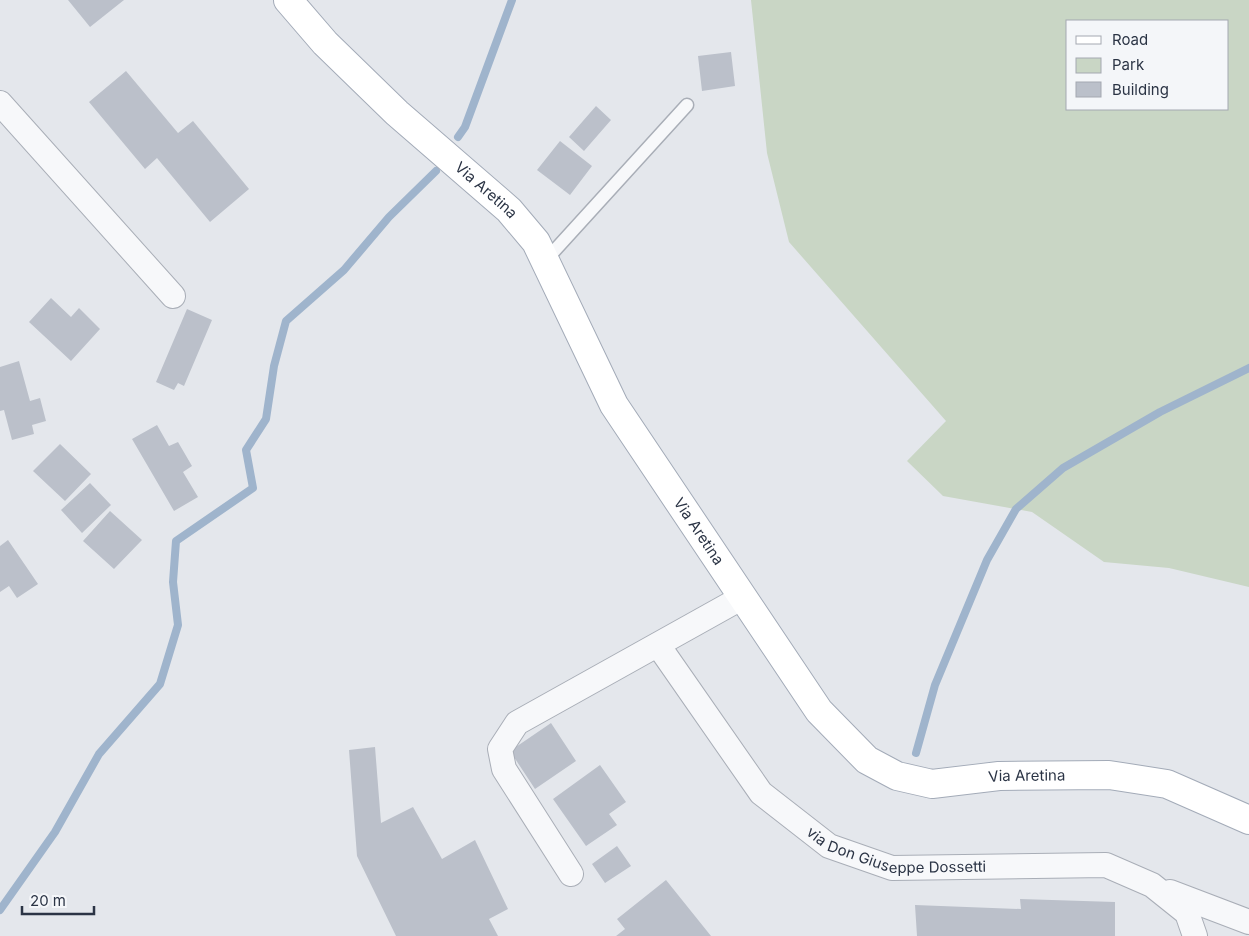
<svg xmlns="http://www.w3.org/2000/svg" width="1249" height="936" viewBox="0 0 1249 936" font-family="Inter,sans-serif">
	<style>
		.green { fill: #c9d6c5; fill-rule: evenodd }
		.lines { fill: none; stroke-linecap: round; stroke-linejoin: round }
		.stream { stroke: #9fb4cc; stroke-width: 8 }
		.building { fill: #bbc0ca }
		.service-casing { stroke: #a9aeb7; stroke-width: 15 }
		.minor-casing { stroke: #a9aeb7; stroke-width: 26 }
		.primary-casing { stroke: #a3abb8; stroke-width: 30 }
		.service { stroke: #f7f8fa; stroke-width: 12 }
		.minor { stroke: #f7f8fa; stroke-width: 24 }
		.primary { stroke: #fff; stroke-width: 28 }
		.labels { text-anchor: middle; stroke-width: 4.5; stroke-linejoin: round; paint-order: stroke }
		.street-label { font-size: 15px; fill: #2b3445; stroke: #f4f6f9 }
	</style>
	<rect width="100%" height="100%" fill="#e4e7ec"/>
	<path class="green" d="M751,0H1249V587L1169,568L1104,562L1032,512L943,496L907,461L946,421L789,242L767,153ZM1068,21H1228V109H1068Z"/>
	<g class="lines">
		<path class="stream" d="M458,137L465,127L512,0
			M916,753L935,685L987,560L1016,509L1063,468L1160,412L1249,368
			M0,910L55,832L99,754L160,684L178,625L173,582L176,541L253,488L246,450L266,419L274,366L286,321L344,270L389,217L436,171"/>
	</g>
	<path class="building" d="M68,0H124L90,27Z
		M731,52L735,86L702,91L698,56Z
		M126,71L178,133L193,121L249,189L210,222L157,158L145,169L89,102Z
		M596,106L611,120L584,151L569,137Z
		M560,141L592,166L570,195L537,170Z
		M51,298L71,317L79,308L100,329L71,361L29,322Z
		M187,309L212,320L184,386L178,383L174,390L156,382Z
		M19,361L30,401L40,398L46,421L32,425L34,434L12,440L4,410L0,411V367Z
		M157,425L169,446L178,442L192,466L183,472L198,497L174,511L132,439Z
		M60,444L91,474L65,501L33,471Z
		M90,483L111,505L82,533L61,510Z
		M110,511L142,540L114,569L83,541Z
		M8,540L38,584L17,598L9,586L0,592V546Z
		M551,723L576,761L535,789L510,751Z
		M375,747L381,823L413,807L442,859L475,840L508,909L489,919L498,936H396L357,856L349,750Z
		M600,765L626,802L609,814L617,825L586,846L553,799Z
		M617,846L631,866L605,883L592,864Z
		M666,880L711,936H616L625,929L617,919Z
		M1020,899L1115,902V936H917L915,905L1021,909Z"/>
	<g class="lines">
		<defs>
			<path id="service" d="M545,261L687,105"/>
			<g id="minor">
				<path d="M0,103L173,296"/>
				<path id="s1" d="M658,645L761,793L829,846L892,868L1106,865L1152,885L1187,913L1195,936"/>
				<path d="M571,874L504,769L500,749L517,723L743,597"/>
				<path d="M1170,892L1249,922"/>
			</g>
			<g id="primary">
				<path id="s2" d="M288,0L325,43L397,113L509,210L536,242L614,405L819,711L867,760L897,776L932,784L999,776L1109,775L1167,784L1249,820"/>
			</g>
		</defs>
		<use href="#service" class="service-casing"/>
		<use href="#minor" class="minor-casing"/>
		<use href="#primary" class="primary-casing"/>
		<use href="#service" class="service"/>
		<use href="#minor" class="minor"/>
		<use href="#primary" class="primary"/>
	</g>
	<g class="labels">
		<g class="street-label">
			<text dy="5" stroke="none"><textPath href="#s2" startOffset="275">Via Aretina</textPath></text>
			<text dy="5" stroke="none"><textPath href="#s2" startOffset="680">Via Aretina</textPath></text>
			<text dy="5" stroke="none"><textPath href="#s2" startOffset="1130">Via Aretina</textPath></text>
			<text dy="5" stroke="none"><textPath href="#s1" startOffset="334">via Don Giuseppe Dossetti</textPath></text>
		</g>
	</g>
	<rect x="1066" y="20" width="162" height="90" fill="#f4f6f9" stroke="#a4a8b1"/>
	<rect x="1076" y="36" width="25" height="8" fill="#ffffff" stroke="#a4a8b1"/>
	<text x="1112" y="45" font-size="15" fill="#2b3445">Road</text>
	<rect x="1076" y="58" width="25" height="15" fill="#c9d6c5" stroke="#a4a8b1"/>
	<text x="1112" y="70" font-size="15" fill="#2b3445">Park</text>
	<rect x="1076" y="82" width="25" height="15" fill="#bbc0ca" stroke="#a4a8b1"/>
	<text x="1112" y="95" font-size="15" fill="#2b3445">Building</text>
	<path d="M22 906v8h72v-8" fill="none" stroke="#2b3445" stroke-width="2.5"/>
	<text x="30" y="906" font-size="15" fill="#2b3445" stroke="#f4f6f9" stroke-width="4" paint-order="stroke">20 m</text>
</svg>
